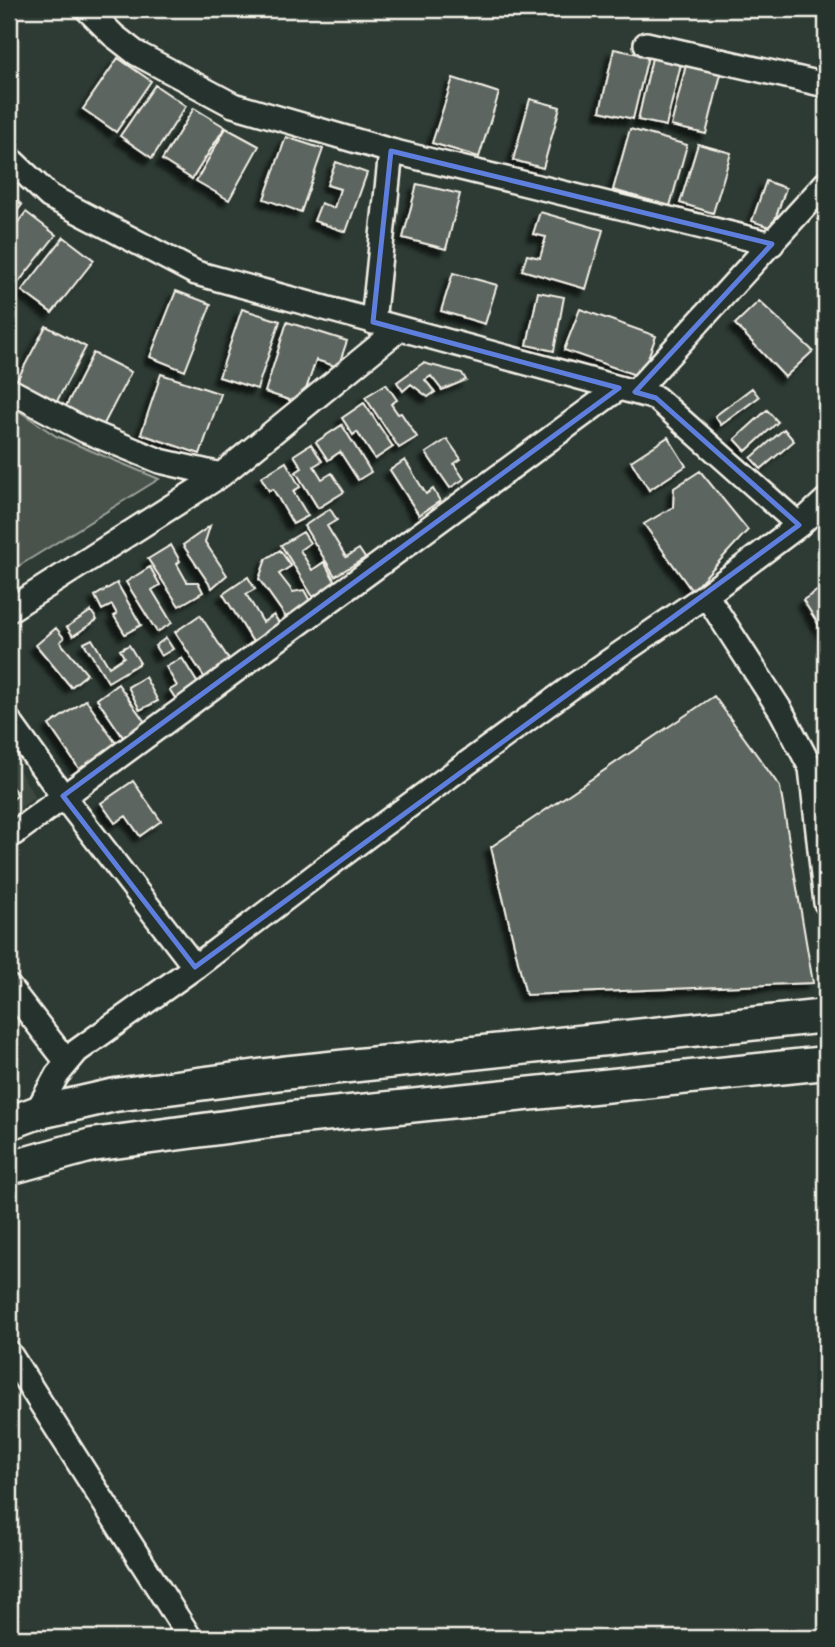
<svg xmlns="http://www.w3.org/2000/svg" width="835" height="1647" viewBox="0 0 835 1647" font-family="'Balsamiq Sans',sans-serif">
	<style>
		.built { fill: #3c4841 }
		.green { fill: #48524c; stroke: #9ea29a; stroke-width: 2 }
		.building { fill: #5c655e; stroke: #f4f1e8; stroke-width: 2; filter: url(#shadow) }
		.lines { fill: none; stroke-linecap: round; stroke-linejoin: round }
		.minor-casing { stroke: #f4f1e8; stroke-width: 28 }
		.secondary-casing { stroke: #f4f1e8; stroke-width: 37 }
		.minor { stroke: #26332d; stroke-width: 23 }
		.secondary { stroke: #26332d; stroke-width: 32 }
		.marked { fill: none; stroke: #5e7fdd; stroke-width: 5; stroke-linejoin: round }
	</style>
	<defs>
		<filter id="shadow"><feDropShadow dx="-6" dy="6" stdDeviation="2" flood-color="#0009"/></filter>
	</defs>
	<rect width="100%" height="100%" fill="#2e3b34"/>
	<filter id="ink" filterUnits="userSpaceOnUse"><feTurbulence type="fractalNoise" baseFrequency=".0143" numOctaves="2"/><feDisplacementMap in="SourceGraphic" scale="14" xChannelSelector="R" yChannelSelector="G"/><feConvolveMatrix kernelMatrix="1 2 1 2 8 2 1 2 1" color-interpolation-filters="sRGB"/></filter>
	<g filter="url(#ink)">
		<path class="built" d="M9,753L35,797L9,816Z"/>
		<path class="green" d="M9,404L56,436L159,479L9,572Z"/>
		<path class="building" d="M614,49L648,56L633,119L600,111Z
			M118,58L151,81L116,132L83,109Z
			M652,58L681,64L666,126L638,120Z
			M686,65L721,74L706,134L671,126Z
			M453,78L499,93L479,157L432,143Z
			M155,85L186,106L152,158L120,136Z
			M530,99L560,107L543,168L513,160Z
			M194,108L225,127L192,179L162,160Z
			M226,128L259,146L229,200L196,181Z
			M630,129L687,145L670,206L613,190Z
			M286,137L323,149L301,212L264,199Z
			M698,144L731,153L713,213L680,203Z
			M336,162L367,173L346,232L314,221L321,203L334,208L340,189L327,185Z
			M766,181L786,188L772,228L752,221Z
			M417,184L460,194L446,249L403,238Z
			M9,194L22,205L9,221Z
			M26,212L56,235L14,288L9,284V234Z
			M540,212L603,230L586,289L522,270L527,255L540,258L546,237L533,234Z
			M64,237L94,260L52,313L22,291Z
			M453,273L497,285L485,324L441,311Z
			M176,291L211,304L185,371L150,357Z
			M538,292L564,297L554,351L527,345Z
			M759,301L813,351L785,377L735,324Z
			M242,309L280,321L257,389L219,377Z
			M580,309L656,336L641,377L564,350Z
			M287,322L347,341L338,367L316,360L301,404L265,392Z
			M46,326L86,347L57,401L17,380Z
			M93,353L131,372L103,426L65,408Z
			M423,363L462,373L466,380L442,390L431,376L425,380L435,392L428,397L411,384L403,391L397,382Z
			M161,374L221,394L200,454L141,434Z
			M386,384L397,400L391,404L398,414L401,413L417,437L399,448L365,397Z
			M752,388L759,397L721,425L715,416Z
			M364,403L393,447L375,459L357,432L353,435L342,418Z
			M767,410L778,422L746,451L735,439Z
			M342,425L371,472L358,480L340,452L328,460L316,442Z
			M784,429L794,441L761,469L751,458Z
			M668,437L686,466L649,490L631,461Z
			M447,439L461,459L454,464L464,479L450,488L426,453Z
			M311,444L322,461L314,466L322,479L332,473L344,492L318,508L296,472L302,468L294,455Z
			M405,460L426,494L433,489L440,501L419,515L390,470Z
			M286,462L300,487L293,491L308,516L293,524L273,489L269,491L261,477Z
			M700,471L748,530L692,591L644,524L673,507L674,488Z
			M330,509L337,520L327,526L346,557L359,549L365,558L335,576L304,526Z
			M210,526L205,542L227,575L212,588L183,545Z
			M303,532L310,543L300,550L312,570L324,562L336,583L313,597L281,545Z
			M171,545L180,561L177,564L187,582H198L203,592L179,606L148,559Z
			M280,550L291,566L279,574L293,592L304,590L311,603L288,620L259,579L266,559Z
			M150,567L160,585L152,590L172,623L157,632L126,582Z
			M248,577L255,589L246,594L263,622L274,615L282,628L255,645L223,594Z
			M117,583L141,625L125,634L114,616L117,614L112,605L102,610L95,596Z
			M826,585V636L803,600Z
			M91,611L97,620L73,636L67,627Z
			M200,615L232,664L206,680L175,632Z
			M56,628L64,638L60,642L87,674L71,687L36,645Z
			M166,638L173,649L161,656L155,646Z
			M92,639L109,667L124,657L120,650L129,645L140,663L108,682L84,643Z
			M182,658L200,687L177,701L170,690L177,686L166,667Z
			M145,677L158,701L140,710L128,687Z
			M118,684L147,725L125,740L97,699Z
			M714,696L780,787L813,983L526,995L491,847Z
			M86,700L117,745L80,770L49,725Z
			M133,781L161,821L140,836L126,816L115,823L101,803Z
			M9,783L18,795L9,802Z"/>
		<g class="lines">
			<defs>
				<path id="minor" d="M87,9L113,35L136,53L233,105L391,151L772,244
					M646,44L826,85
					M9,158L49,196L196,273L656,398L799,525
					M373,322L391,151
					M9,390L84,430L160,461L221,475
					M635,392L826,183
					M706,595L781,711L811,768L826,903
					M9,610L221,475L399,329
					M9,721L63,796L195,967
					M9,837L619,388
					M9,987L67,1062
					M36,1113L57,1075L77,1051L195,967L366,837L573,686L706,595L799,525L826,500
					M9,1353L190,1638"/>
				<path id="secondary" d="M9,1123L36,1113L115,1095L282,1073L826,1016
					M9,1168L92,1145L292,1118L826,1063"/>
			</defs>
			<use href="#minor" class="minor-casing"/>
			<use href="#secondary" class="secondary-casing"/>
			<use href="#minor" class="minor"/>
			<use href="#secondary" class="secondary"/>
		</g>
	</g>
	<path class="marked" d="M391,151L772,244L635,392L656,398L799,525L195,967L63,796L619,388L373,322Z"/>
	<rect width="835" height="1647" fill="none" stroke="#26332d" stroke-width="35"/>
	<rect x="18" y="18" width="800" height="1612" fill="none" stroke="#f4f1e8" stroke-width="2.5" filter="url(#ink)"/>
</svg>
